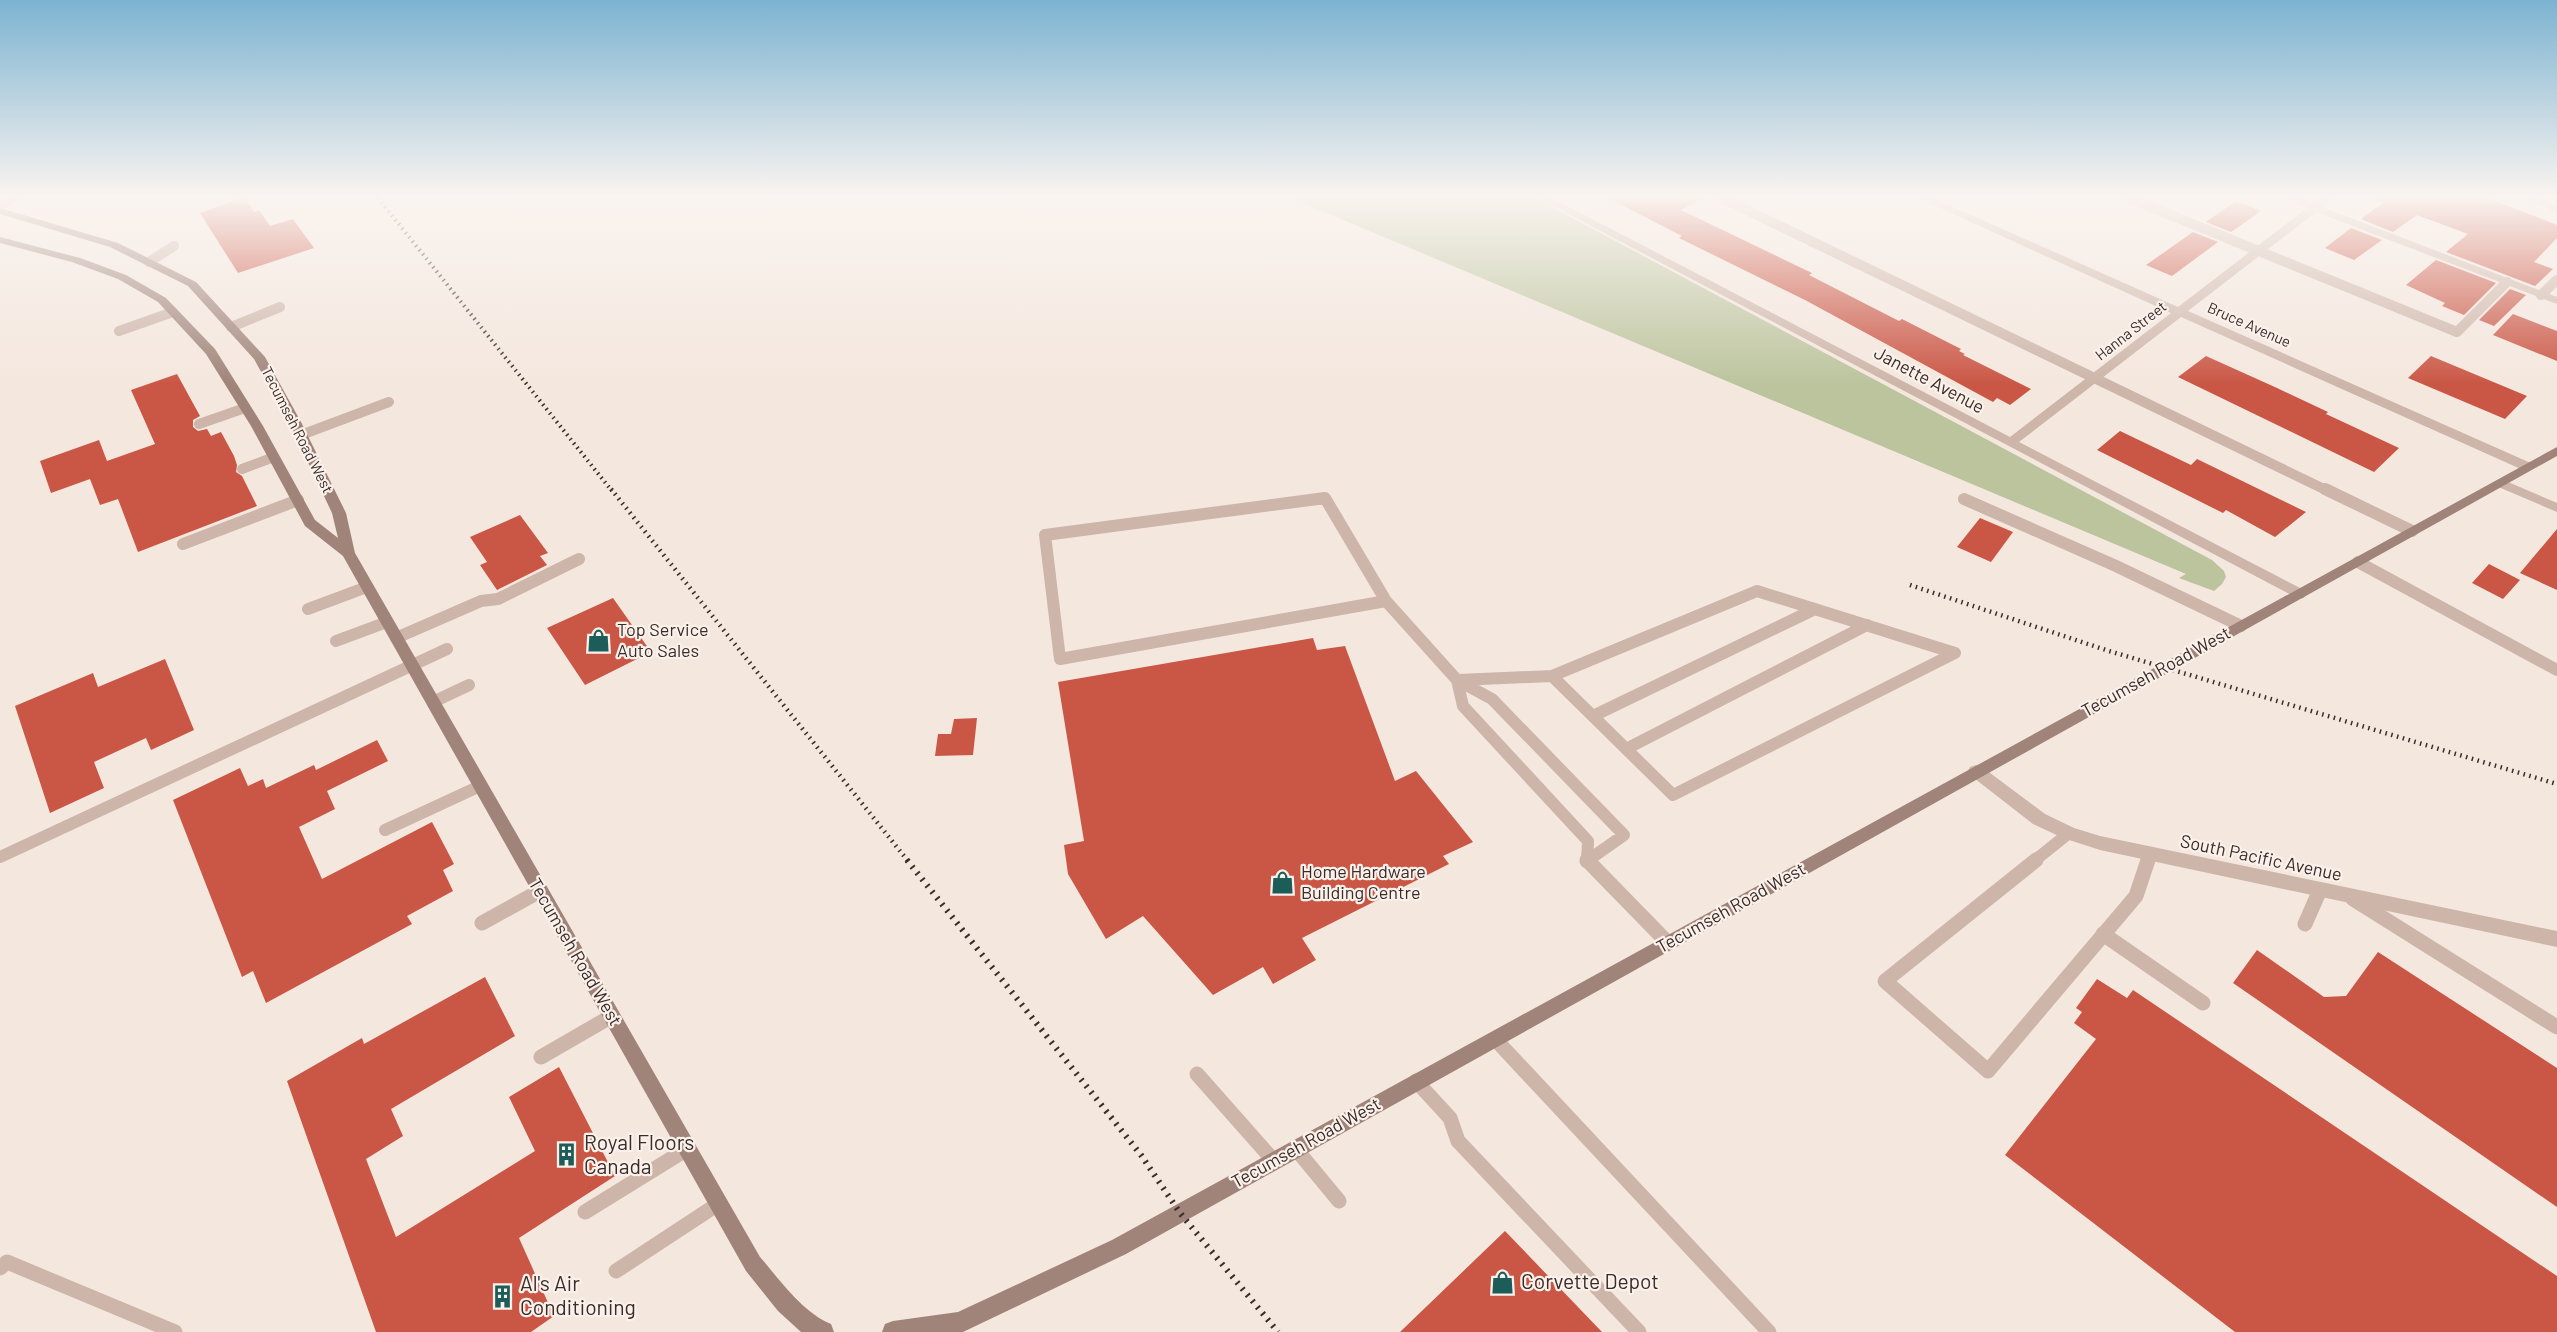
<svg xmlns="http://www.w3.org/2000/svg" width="2557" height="1332" viewBox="0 0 2557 1332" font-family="Barlow,sans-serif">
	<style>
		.green { fill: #bbc49d }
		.building { fill: #ca5645 }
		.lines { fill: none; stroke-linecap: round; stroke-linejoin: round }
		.service-far2 { stroke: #cdb5a9; stroke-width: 10 }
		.service-far1 { stroke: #cdb5a9; stroke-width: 12 }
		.service { stroke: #cdb5a9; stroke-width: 15 }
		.minor { fill: #cdb5a9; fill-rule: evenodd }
		.tertiary { fill: #cdb5a9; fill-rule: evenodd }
		.secondary { fill: #a0847a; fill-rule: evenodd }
		.rail-far2 { stroke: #392c29; stroke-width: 4; stroke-dasharray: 1.5 4; stroke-linecap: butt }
		.rail-far1 { stroke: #392c29; stroke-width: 4.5; stroke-dasharray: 1.5 4.5; stroke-linecap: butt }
		.rail { stroke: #392c29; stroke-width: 6; stroke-dasharray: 2 6; stroke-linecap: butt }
		.labels { text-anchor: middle; stroke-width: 4.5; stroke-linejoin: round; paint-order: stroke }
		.far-street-label { font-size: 15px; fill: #392c29; stroke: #fbf1eb }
		.street-label { font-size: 18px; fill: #392c29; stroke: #fbf1eb }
		.poi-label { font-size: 18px; fill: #392c29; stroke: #fbf1eb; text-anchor: start }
		.near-poi-label { font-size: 21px; fill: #392c29; stroke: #fbf1eb; text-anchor: start }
	</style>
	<rect width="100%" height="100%" fill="#f4e7de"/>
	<path class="green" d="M1291,198H1535L2212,560L2224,571L2226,577L2222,584L2214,591L2179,578L2186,574Z"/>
	<path class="building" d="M241,198H245L254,212L259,210L270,226L293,219L314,248L238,273L200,213Z
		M1608,198H1703L1681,210L1812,273L1809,275L1899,321L1902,319L1961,349L1959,351L1965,354L1963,355L2031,389L2010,405L1997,398L1993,402L1805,300L1679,238L1682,236Z
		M2378,198H2487L2537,217L2557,225V238L2534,262L2553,269L2535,286L2446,252L2468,234L2417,215L2393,232L2361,219L2383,203L2378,201Z
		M2236,201L2261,211L2231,232L2206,222Z
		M2351,228L2382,240L2354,260L2325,248Z
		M2193,232L2218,242L2172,276L2146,265Z
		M2436,260L2496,283L2464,315L2442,306L2445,303L2406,285Z
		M2510,289L2526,295L2494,326L2479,320Z
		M2513,314L2557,331V361L2493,335Z
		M2206,356L2277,388L2328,412L2326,414L2399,448L2374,472L2178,377Z
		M2431,356L2527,396L2505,419L2408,378Z
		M177,374L200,416L193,420V427L198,431L207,429L211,436L221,432L234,456L237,465L236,472L242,476L257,506L138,552L118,499L100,505L90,479L51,493L40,461L99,440L107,461L155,444L131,390Z
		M2120,431L2191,465L2197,459L2306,512L2275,537L2226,510L2223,513L2097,450Z
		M520,515L548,553L540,556L547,565L497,590L480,565L487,562L470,537Z
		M1980,518L2013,532L1991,562L1957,547Z
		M2557,529V590L2520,573Z
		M2489,564L2520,580L2503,599L2472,583Z
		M613,598L651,652L585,685L547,628Z
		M1313,638L1317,650L1345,646L1395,781L1416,771L1473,842L1443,856L1449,864L1302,938L1316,960L1273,984L1263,967L1213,995L1143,916L1106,939L1068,874L1064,845L1084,841L1058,682Z
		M165,659L194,730L151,750L146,738L94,762L104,788L50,813L15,706L93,673L98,687Z
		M977,718L973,755L935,756L938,734H951L954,719Z
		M377,740L388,761L327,791L335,809L299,827L322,879L432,822L454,864L443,870L453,891L407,916L412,924L266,1003L253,971L242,977L173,800L240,768L248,786L263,779L266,788L314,765L316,770Z
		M2257,950L2324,997L2346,996L2378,952L2557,1068V1207L2233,983Z
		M485,977L515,1036L391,1109L403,1136L366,1159L396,1237L535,1151L509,1097L559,1067L615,1176L519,1238L554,1316L531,1332H376L287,1081L362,1038L364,1044Z
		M2097,979L2127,998L2133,990L2557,1276V1332H2235L2005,1155L2096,1039L2074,1023L2082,1012L2076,1008Z
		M1505,1231L1602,1332H1400Z"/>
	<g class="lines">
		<path class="service-far2" d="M1722,198L2328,491
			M2129,198L2457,332L2507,282
			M149,262L174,246
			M2541,295L2557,280
			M231,327L280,307
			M119,331L173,312
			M199,424L245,408
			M301,435L389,402
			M242,469L274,457"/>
		<path class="service-far1" d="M2325,489L2412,531
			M1325,498L1386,601L1060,659L1045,535Z
			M1964,499L2116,566L2241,626
			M183,544L298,500
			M2358,562L2557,670
			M1757,591L1955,653L1673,795L1552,676Z
			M1386,601L1457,680L1492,699L1624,835L1587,861
			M308,609L367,587
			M396,638L481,601L498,599L579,559
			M336,641L387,622
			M1457,680L1463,706L1588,841L1587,861
			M1458,680L1552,676
			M433,702L469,685
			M1593,716L1815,609
			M1626,749L1867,625
			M385,830L480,786
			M0,857L447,649
			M2034,861L2069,833
			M2148,861L2150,854"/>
		<path class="service" d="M1587,860L1668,943
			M2036,860L1885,981L1988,1071L2136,896L2148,860
			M1587,861L1589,860
			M2353,899L2557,1027
			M482,923L540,891
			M2305,924L2320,890
			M2103,934L2203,1003
			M1495,1039L1769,1332
			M541,1057L612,1016
			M1197,1074L1274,1161
			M1416,1081L1450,1118L1458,1141L1639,1332
			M1296,1149L1339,1201
			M585,1212L687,1149
			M0,1268L7,1262L175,1332
			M616,1271L718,1204"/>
		<path class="minor" d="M1538,198H1552L2010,437L2171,313L1918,198H1933L2178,307L2307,208L2285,198H2301L2313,203L2320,198H2332L2322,207L2557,297V304L2316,212L2188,311L2533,464L2535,467L2528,471L2523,470L2181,317L2019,442L2304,590L2306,594L2304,598L2299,599Z
			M2523,198H2539L2557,205V212Z
			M2501,479L2557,503V512L2496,486L2494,483Z
			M1976,765L1982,767L2045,814L2074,828L2100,836L2557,931V947L2100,850L2063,838L2033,824L1970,775L1968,771L1970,767Z"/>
		<path class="tertiary" d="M8,198H21L0,212V204Z"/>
		<path class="secondary" d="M0,208L118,243L196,282L265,357L301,422L346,513L355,553L760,1257C780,1280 802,1312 831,1324L834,1332H801L778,1311L746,1271L343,556L305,526L251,426L206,354L158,302L118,279L72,262L0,243V237L80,258L126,275L166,298L215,349L263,426L315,520L338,538L332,513L289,422L254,359L188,286L110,247L0,214Z
			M2557,447V456L1126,1254L963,1332H882L885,1324L893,1321L958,1312L1112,1240Z"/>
		<path class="rail-far2" d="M378,198L612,491"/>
		<path class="rail-far1" d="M611,489L908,861
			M1910,585L2109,651L2557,784"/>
		<path class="rail" d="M907,860L1141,1155L1180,1213L1278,1332"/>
	</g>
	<linearGradient id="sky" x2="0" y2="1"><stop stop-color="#7cb3d1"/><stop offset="0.51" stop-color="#faf4f0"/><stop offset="1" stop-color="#faf4f0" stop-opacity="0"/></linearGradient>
	<rect width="2557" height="385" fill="url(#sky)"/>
	<defs>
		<symbol id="shop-bare" viewBox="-9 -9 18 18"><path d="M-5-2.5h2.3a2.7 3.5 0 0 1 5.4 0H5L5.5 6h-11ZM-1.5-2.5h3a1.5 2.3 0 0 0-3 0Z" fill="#1c5d5a" stroke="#fbf1eb" stroke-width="2.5" paint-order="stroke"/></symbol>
		<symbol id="building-bare" viewBox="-9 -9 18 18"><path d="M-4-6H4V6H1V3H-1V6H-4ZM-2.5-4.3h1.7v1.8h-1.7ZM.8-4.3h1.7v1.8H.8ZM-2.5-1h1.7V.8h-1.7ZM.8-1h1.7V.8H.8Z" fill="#1c5d5a" stroke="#fbf1eb" stroke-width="2.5" paint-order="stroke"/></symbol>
	</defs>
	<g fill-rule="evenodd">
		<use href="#shop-bare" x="582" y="624" width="33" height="33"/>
		<use href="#shop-bare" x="1266" y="866" width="33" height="33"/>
		<use href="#building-bare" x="550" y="1138" width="33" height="33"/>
		<use href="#shop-bare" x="1486" y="1266" width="33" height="33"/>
		<use href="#building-bare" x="486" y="1280" width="33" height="33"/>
	</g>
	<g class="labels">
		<g class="far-street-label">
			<text transform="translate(2249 325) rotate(24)" y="5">Bruce Avenue</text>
			<text transform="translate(2131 331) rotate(-38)" y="5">Hanna Street</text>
			<text transform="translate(297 430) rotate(63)" y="5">Tecumseh Road West</text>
		</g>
		<g class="street-label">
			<text transform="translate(1929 380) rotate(28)" y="6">Janette Avenue</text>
			<text transform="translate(2156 672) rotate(-29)" y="6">Tecumseh Road West</text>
			<text transform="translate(2261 858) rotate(12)" y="6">South Pacific Avenue</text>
			<text transform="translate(1731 908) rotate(-29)" y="6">Tecumseh Road West</text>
			<text transform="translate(575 952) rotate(60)" y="6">Tecumseh Road West</text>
			<text transform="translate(1306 1143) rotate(-29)" y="6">Tecumseh Road West</text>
		</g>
		<g class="poi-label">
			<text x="617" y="636">Top Service<tspan x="617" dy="21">Auto Sales</tspan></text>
			<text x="1301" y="878">Home Hardware<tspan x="1301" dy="21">Building Centre</tspan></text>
		</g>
		<g class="near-poi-label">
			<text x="584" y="1150">Royal Floors<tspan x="584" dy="24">Canada</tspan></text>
			<text x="1521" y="1289">Corvette Depot</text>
			<text x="520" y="1291">Al's Air<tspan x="520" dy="24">Conditioning</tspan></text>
		</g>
	</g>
</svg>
